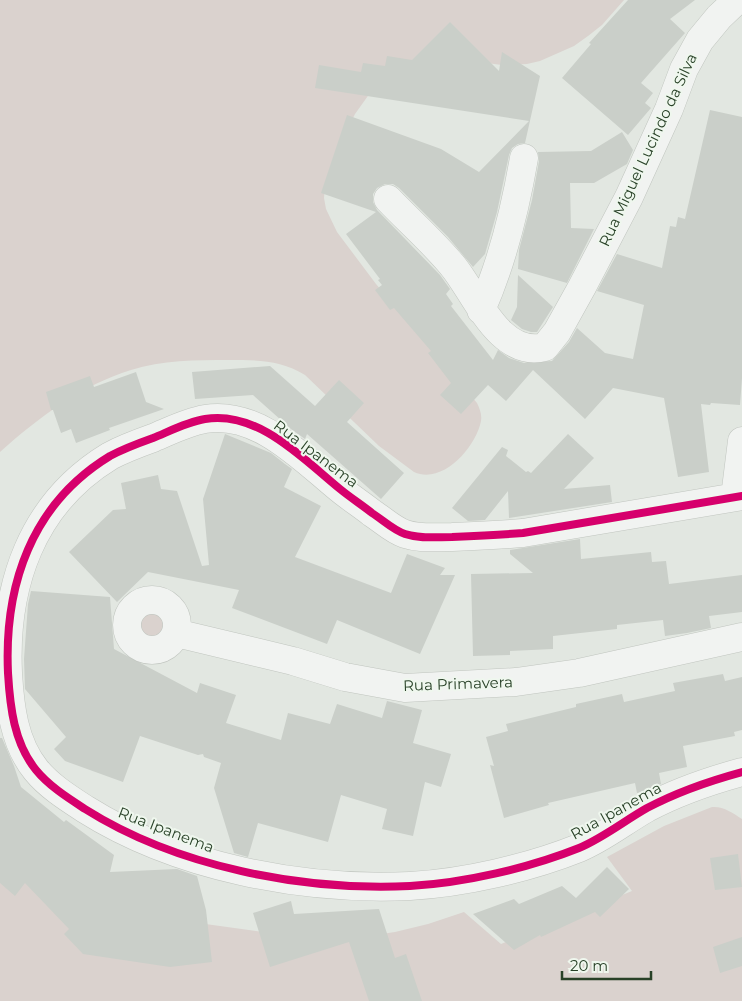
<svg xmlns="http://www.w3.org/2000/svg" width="742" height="1001" viewBox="0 0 742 1001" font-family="Montserrat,sans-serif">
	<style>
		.green { fill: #dad2ce }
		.building { fill: #cacfc9 }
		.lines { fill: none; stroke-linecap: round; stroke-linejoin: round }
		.minor-casing { stroke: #c0c5bf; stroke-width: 29 }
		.minor { stroke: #f1f3f1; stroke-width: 28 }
		.cycleway-casing { stroke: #eff7ee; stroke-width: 11 }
		.cycleway { stroke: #d6006c; stroke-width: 8 }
		.labels { text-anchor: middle; stroke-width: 4; stroke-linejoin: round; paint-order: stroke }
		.street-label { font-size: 15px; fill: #284127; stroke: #eff7ee }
	</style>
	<rect width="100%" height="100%" fill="#e2e7e1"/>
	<path class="green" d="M0,0H624L602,25L588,36L574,46L540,61L527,64L502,65L471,61L370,93L355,114L342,140L325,186L324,198L326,209L337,232L376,284L477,403C480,409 482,415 481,421C476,447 443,485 414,472L379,446L305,375C281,360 257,360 229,360C196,360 162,360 131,370C82,385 38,418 0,452Z
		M129 625a22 22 0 1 1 44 0a22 22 0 1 1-44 0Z
		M712,807C723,806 733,813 742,819V1001H0V818L155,917L278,934L368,936L395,932L428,924L464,912L501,944L632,891L607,857L664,826Z"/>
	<path class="building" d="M628,0H695L670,19L685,33L641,83L653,93L645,103L651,108L628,135L562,78L591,44L589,43Z
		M450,22L499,71L502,52L540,76L525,143L518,144L512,148L509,155L497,212L485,254L473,267L448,237L399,188L393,184H385L377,188L373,194V202L377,210L440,275L450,289L446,294L453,304L451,306L493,360L498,350L509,358L524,363L552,361L569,342L577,328L605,353L633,359L644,305L597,291L617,254L662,268L670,226L676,227L678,217L685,219L710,110L742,117V378L740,405L711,403L710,405L701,404L709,472L678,477L664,398L613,388L585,419L533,370L506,401L488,385L461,414L440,395L451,383L428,353L431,351L394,308L390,310L375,290L382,285L378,280L380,279L346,234L376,212L321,193L347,115L441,149L479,172L529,121L315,88L319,65L361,72L363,63L385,66L387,56L412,60Z
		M622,132L633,150L627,164L594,183H570L571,228L594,229L567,283L518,269L519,250L532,200L539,161L538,152L591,151Z
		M518,275L553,307L537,332H531L522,329L511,320L517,307Z
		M270,366L315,406L339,380L364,403L347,422L404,473L381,499L307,434L305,439L291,429L253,395L195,399L192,372Z
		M136,372L146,402L164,409L109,428L110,430L76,443L71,429L61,433L53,410H51L46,392L90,376L94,387Z
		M225,434L271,453L285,464L292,469L284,487L321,506L295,557L391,593L407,554L445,568L440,575H455L420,654L337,620L327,644L232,608L239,590L148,572L117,602L69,552L113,510L126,509L121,483L158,475L161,489L177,491L202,566L209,565L203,499Z
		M568,434L594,458L564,489L610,485L612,502L509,518L508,491L485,520L468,521L452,508L502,447L508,450L506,456L526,472L528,471L531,473Z
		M580,539L581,559L651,552L652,562L666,561L669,584L742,575V612L709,616L711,628L687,633L665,636L663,620L617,625V629L553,636V649L510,651V655L473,656L471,574L533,573L510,554V550Z
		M31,591L110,597L114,649L197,693L200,683L236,695L226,723L281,740L288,713L330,724L337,704L382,718L387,701L422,710L413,743L451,754L441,787L425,782L413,836L382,829L387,809L341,795L328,842L258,823L248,857L234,853L214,788L221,763L204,757L203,754L198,755L140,736L123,782L65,761L54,749L66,737L25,689L24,659L28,604Z
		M723,674L725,681L742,677V730L734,732L735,736L683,746L687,767L659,773L661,784L645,792L637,793L635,783L548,803L549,805L504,818L490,765L494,766L486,737L508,731L506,724L576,707V704L622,694L624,702L675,691L673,683Z
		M0,738H2L14,766L21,787L64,822L66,820L114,855L110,872L177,869L197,876L206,910L212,962L170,967L83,954L64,934L69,929L25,883L15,896L0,883Z
		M738,854L742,887L715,890L710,858Z
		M607,867L629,889L600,917L595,912L541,937L540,935L514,950L473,914L514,899L519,904L562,886L576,898Z
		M291,901L294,914L379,909L395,958L406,954L422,1001H369L349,942L270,967L253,913Z
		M742,937V966L720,973L713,947Z"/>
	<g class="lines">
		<defs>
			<path id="minor" d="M388,199C409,221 433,242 452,265C475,292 499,359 545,347L557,332L582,287L629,197L669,109L684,69L700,40L719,17L737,0
				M481,310C503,261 515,210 524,158
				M742,496L523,533C499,535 476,536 452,537C436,537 420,539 405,534C393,530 383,520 372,513C362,505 351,498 340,489C303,459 258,410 205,419C187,422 170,431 153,438C139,443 123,449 110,456C31,504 4,586 8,673C10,707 14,743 36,770C49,786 68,798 85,809C177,867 302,891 410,886C464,883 529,868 579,848C603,838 624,821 647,808C677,792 709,781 742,772
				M735,497L742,441
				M127 625a25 25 0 1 1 50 0a25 25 0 1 1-50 0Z
				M176,633L293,661L345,677L405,688L516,682L579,673L742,637"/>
		</defs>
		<use href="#minor" class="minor-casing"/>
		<use href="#minor" class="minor"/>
		<defs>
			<path id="cycleway" d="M742,496L523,533C499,535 476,536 452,537C436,537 420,539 405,534C393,530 383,520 372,513C362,505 351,498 340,489C303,459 258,410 205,419C187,422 170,431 153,438C139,443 123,449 110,456C31,504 4,586 8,673C10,707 14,743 36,770C49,786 68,798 85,809C177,867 302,891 410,886C464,883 529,868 579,848C603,838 624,821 647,808C677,792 709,781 742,772"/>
		</defs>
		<use href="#cycleway" class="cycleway-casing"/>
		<use href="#cycleway" class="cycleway"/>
	</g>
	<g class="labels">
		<g class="street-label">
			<text transform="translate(648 150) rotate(-65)" y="5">Rua Miguel Lucindo da Silva</text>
			<text transform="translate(316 454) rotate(37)" y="5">Rua Ipanema</text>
			<text transform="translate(458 684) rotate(-2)" y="5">Rua Primavera</text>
			<text transform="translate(616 811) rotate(-29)" y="5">Rua Ipanema</text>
			<text transform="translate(166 830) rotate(21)" y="5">Rua Ipanema</text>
		</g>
	</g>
	<path d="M562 971v8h89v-8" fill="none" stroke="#284127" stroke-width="2.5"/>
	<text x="570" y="971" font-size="15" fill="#284127" stroke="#eff7ee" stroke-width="4" paint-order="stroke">20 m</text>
</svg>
